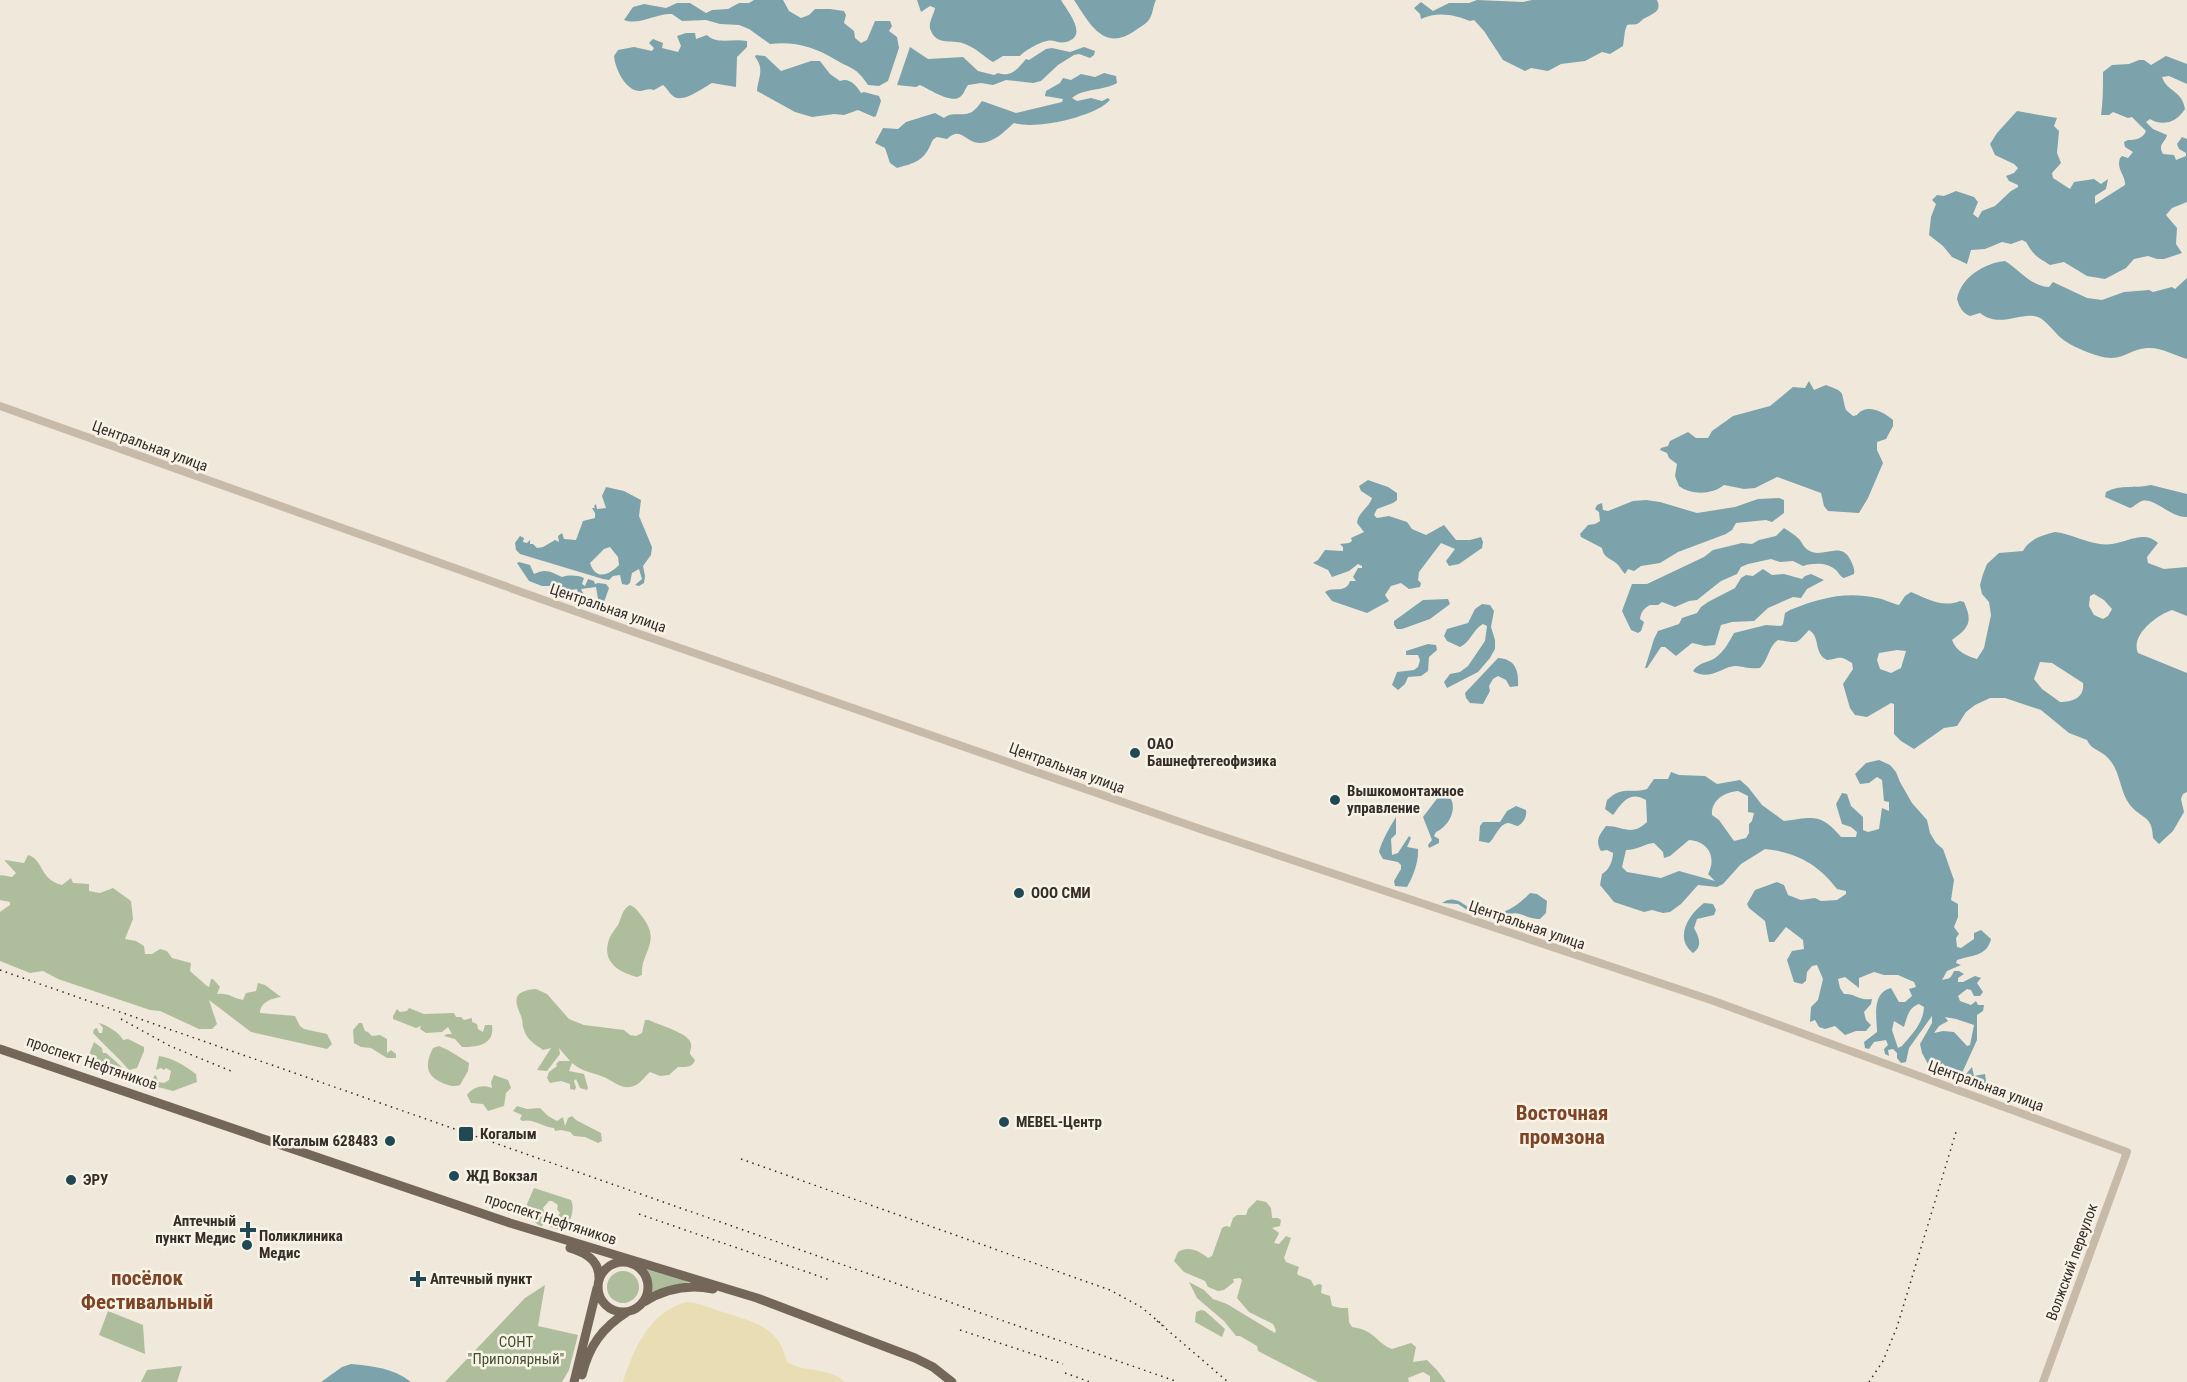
<svg xmlns="http://www.w3.org/2000/svg" width="2187" height="1382" viewBox="0 0 2187 1382" font-family="'Roboto Condensed',sans-serif">
	<style>
		.green { fill: #aebe9c }
		.sand { fill: #e9ddb3 }
		.water { fill: #7ca3ab; fill-rule: evenodd }
		.lines { fill: none; stroke-linecap: round; stroke-linejoin: round }
		.minor { stroke: #c7baa8; stroke-width: 8 }
		.major { stroke: #75665a; stroke-width: 9 }
		.rail { stroke: #342d28; stroke-width: 1.5; stroke-dasharray: 1.5 4.5; stroke-linecap: butt }
		.poi-dot { fill: #204953; stroke: #f8f2e7; stroke-width: 2 }
		.labels { text-anchor: middle; stroke-width: 5; stroke-linejoin: round; paint-order: stroke }
		.street-label { font-size: 15px; fill: #342d28; stroke: #f8f2e7 }
		.poi-label { font-size: 15px; font-weight: bold; fill: #342d28; stroke: #f8f2e7; text-anchor: start }
		.park-label { font-size: 15px; fill: #3f512d; stroke: #f8f2e7 }
		.district-label { font-size: 21px; font-weight: bold; fill: #7d4526; stroke: #f8f2e7 }
	</style>
	<rect width="100%" height="100%" fill="#f0e8db"/>
	<path class="green" d="M28,855C44,860 39,879 62,885L71,878L73,883L89,884V891L100,893L113,888L131,901L133,919L125,939L136,941L144,946L145,954H152L160,949L167,951L172,958L191,963L190,971L207,986L209,987L211,979H213L220,987L217,994C231,993 231,998 243,1000L246,993L256,991L258,983L265,985L281,997C273,998 260,1002 260,1013L295,1016L300,1026L304,1029L327,1034L332,1044L327,1049L251,1032L209,1000L217,1024L212,1029H199L160,1011L150,1010L58,979L43,971L30,973L0,961V912L10,905V902L0,900V876L1,875L12,877L16,873L5,861V860L24,863Z
		M630,905C637,908 639,913 644,919C661,944 640,953 642,975L637,977C618,972 600,961 610,937C612,933 615,929 618,925C622,917 622,909 630,905Z
		M536,989L547,994L569,1019L584,1025L624,1030L630,1035L636,1036L642,1033L645,1020H649C658,1025 690,1033 691,1044C692,1047 690,1050 690,1054L695,1060C692,1068 686,1067 678,1067L669,1075L660,1076L650,1072C645,1076 642,1082 636,1085C624,1091 616,1083 606,1078C593,1072 584,1073 572,1063L569,1071L584,1074L588,1088L587,1090L580,1088L576,1079L574,1081L576,1087L575,1090L570,1089V1084L561,1081L550,1083L547,1078L549,1072L557,1066L556,1064L559,1061H570L559,1048L560,1054L547,1071L537,1070L551,1048L543,1050C535,1044 527,1040 524,1030C522,1026 523,1021 521,1016C513,998 514,991 536,989Z
		M409,1008L424,1014L454,1013L456,1017H461L464,1020L472,1018V1022L477,1024L478,1029L483,1032L485,1025H492C495,1045 477,1047 462,1047L455,1039L444,1036L447,1034H452L448,1027L442,1032L426,1033L420,1029L421,1026L416,1028L393,1019V1016L397,1009L400,1012L407,1011Z
		M99,1023C107,1025 120,1033 123,1040L128,1039L144,1047V1051L137,1068L129,1070C118,1057 105,1046 93,1033L94,1029L97,1028L99,1033H102L103,1028Z
		M359,1023H362L365,1031L368,1032L372,1036L380,1035L387,1039V1053L391,1050L396,1054V1058H387L371,1048L361,1047L354,1043L353,1030Z
		M94,1042L102,1048L103,1053H106C114,1060 127,1070 129,1078L121,1080C109,1069 102,1076 91,1068L90,1063L86,1062Z
		M439,1046L448,1050L469,1063L468,1071L460,1085C454,1087 451,1086 445,1084C426,1077 424,1066 433,1048Z
		M159,1056C173,1058 185,1066 196,1074L197,1082L173,1091L158,1087L153,1092L150,1086L155,1081L153,1079L154,1076L156,1075L158,1082L164,1083L169,1080L171,1071L166,1068L164,1070L161,1068L156,1070Z
		M494,1075L508,1080L511,1088L506,1093L504,1106L488,1111L483,1104L471,1103L467,1095C473,1087 483,1084 492,1088L491,1082Z
		M517,1106L527,1109L540,1108L548,1116L557,1121L563,1117L565,1126L568,1118L572,1116L576,1120L601,1133L602,1141L598,1143L585,1137L574,1136L570,1132L561,1130L555,1131L554,1128C543,1127 533,1118 522,1121L520,1119L522,1115L513,1111Z
		M534,1188L571,1200C575,1209 571,1217 568,1226H565L560,1230L550,1227V1220H555L560,1213L557,1209L558,1205L552,1201H549L543,1208L544,1211L551,1215L542,1226C535,1225 533,1219 531,1213L524,1211Z
		M1257,1200L1266,1202L1271,1208L1272,1218H1278L1281,1220L1280,1226L1272,1228L1279,1233L1274,1243L1279,1244L1286,1236L1291,1238L1284,1258L1286,1262L1299,1267L1297,1273L1298,1275L1311,1280L1314,1286L1319,1284L1322,1285L1321,1293L1330,1296L1332,1306L1341,1308H1348L1349,1322L1352,1327C1375,1330 1375,1342 1392,1349L1411,1343L1416,1347L1413,1362L1427,1360L1437,1370L1446,1382H1430V1376L1423,1372L1408,1378L1409,1382H1318L1258,1351L1257,1346L1240,1336H1236L1224,1321L1197,1298L1189,1282L1204,1290L1213,1299L1227,1304L1275,1333L1276,1330L1273,1324L1249,1312L1237,1298L1242,1280L1240,1278L1233,1279L1234,1282L1224,1290L1218,1291L1208,1287L1205,1281L1184,1272L1174,1261L1178,1252C1188,1245 1200,1251 1208,1258L1212,1256L1222,1228L1226,1226L1230,1227L1233,1218L1237,1215H1246L1248,1209Z
		M645,1269L688,1281V1282L651,1293L650,1280Z
		M607 1287a16 16 0 1 1 32 0a16 16 0 1 1-32 0Z
		M545,1285L538,1326L578,1335L569,1370L562,1382H445L525,1298Z
		M1201,1310L1205,1311L1225,1329L1222,1337L1195,1322L1196,1312Z
		M108,1311L143,1325L145,1354L99,1335Z
		M182,1366L177,1382H141L147,1370Z"/>
	<path class="sand" d="M686,1302C701,1303 712,1309 726,1313C757,1323 779,1328 787,1362C805,1373 829,1367 845,1382H623C634,1348 649,1313 686,1302Z"/>
	<path class="water" d="M754,0H783L789,11L801,18L809,15L815,9H830L844,11L846,15L844,23L854,31L855,38L861,43L867,40L875,21H890L892,26L889,31L897,37L899,48L888,81L879,86L868,85C856,67 853,70 836,60C815,47 794,41 770,44L749,29L739,25L720,24L706,20L682,21L672,14C656,13 639,26 624,20L633,7L644,4L666,8L677,3H690L706,13L712,10L728,9L739,3H749Z
		M917,0H1061C1068,12 1089,36 1066,42C1059,44 1053,39 1047,41C1040,42 1024,51 1020,56H1003L993,62C983,56 976,48 965,44C954,39 937,46 931,31C927,24 934,15 935,8L930,6L921,12Z
		M1074,0H1156C1153,6 1153,13 1150,18C1148,23 1140,27 1136,30C1104,53 1090,24 1074,0Z
		M1477,0L1523,2L1532,0H1657C1662,11 1654,13 1645,18C1642,19 1640,23 1637,24C1634,25 1630,24 1627,25L1625,31L1623,46L1610,54L1602,52L1585,61L1561,64L1548,71L1531,68L1525,71L1503,60L1484,31L1474,20L1470,21C1455,15 1438,11 1421,19L1420,14L1414,8L1421,2L1433,11L1449,3H1469Z
		M686,33H695L696,39L707,35C716,45 733,38 747,41V47L737,57L736,87L712,83C703,88 682,104 673,96C669,93 667,88 663,85L654,90C648,88 645,91 639,91C625,90 615,68 614,56L618,50L634,47L652,51L654,48L649,43L653,39L663,43L662,48L678,52L681,46L677,36Z
		M910,47L928,59L963,57L978,71L994,75L998,73C1012,78 1018,68 1026,59L1029,60L1046,49L1052,48L1070,52L1084,47L1095,51L1094,55L1090,58L1079,54L1074,55L1058,65L1041,81L1033,83L1006,80L993,85L981,83L968,85C965,89 964,94 960,97C951,104 929,89 920,85L916,87L897,85Z
		M756,55L765,56L781,71L811,61H820L830,74L840,81C849,77 857,86 861,93L864,92L879,96L881,101L876,116L874,117L858,110L844,115L834,114L812,117L795,112L757,91C758,78 765,69 755,57Z
		M2166,56L2187,64V84L2169,76L2162,77C2167,92 2182,90 2185,109C2177,122 2163,127 2150,119L2146,122L2153,129L2167,135C2166,142 2157,144 2163,154L2174,155L2176,160L2186,156V153L2179,149L2177,144L2182,137L2187,139V202L2172,208L2166,215L2177,228L2176,244L2182,253L2164,259H2157L2148,256L2134,259L2126,268L2105,279L2087,276L2064,262L2050,265C2036,256 2034,256 2026,242L2022,240L2011,244L2002,242L1985,249L1971,250L1967,264L1952,257L1943,246L1929,235L1931,217L1936,204L1932,200L1937,195L1944,196L1956,191L1974,197L1978,202L1973,214L1978,218L1982,211L1995,206L2011,191L2018,187V185L2009,181L2006,176L2014,173L2018,168L2014,164L1995,155L1990,144L1997,133L2017,111L2057,118L2054,126L2059,131L2057,153L2061,163L2052,173L2053,178L2070,189L2074,182L2094,179L2101,184L2108,179L2106,189L2095,196V204L2125,185C2126,176 2116,170 2120,158L2122,156L2128,158L2133,152L2125,147L2124,142L2128,140C2135,140 2143,139 2146,131L2132,117L2128,118L2113,112L2109,115H2101C2103,103 2103,87 2103,72L2112,65L2129,64L2139,60H2144L2151,65Z
		M1104,73L1116,76L1117,83C1103,91 1084,88 1072,98L1077,101L1091,98L1102,101L1108,98L1110,100C1095,117 1035,130 1014,123C1005,131 995,142 981,143C965,144 962,125 947,139L937,137C931,140 932,143 929,148C922,162 911,164 897,168L890,163L885,148L875,143L883,128L898,129L906,122L935,113L944,118C952,111 962,117 972,112C976,109 979,105 982,101L1016,113L1062,102L1063,99L1045,96L1046,91L1060,83L1063,78L1071,80L1081,74L1095,77Z
		M2005,261C2020,270 2030,286 2049,287L2053,282L2087,298L2102,300L2124,292L2149,290L2153,292L2172,287L2175,289L2187,278V359C2174,355 2161,347 2147,348C2128,349 2123,363 2099,356C2086,352 2071,346 2061,338C2054,332 2046,320 2038,317C2021,311 2000,329 1980,313L1970,316C1962,313 1959,306 1957,299C1961,277 1985,263 2005,261Z
		M1809,381L1814,390L1826,385C1847,393 1840,391 1846,410L1853,416L1857,415C1866,403 1883,411 1893,420V426L1886,439L1877,442V450L1883,463L1868,498L1859,513L1828,511L1824,506L1821,493L1777,477L1755,488L1744,489L1724,485C1712,495 1691,495 1679,486L1675,476L1677,464L1669,458L1667,453L1660,450L1661,448L1668,446L1670,441L1688,432L1696,438H1708L1712,431L1733,416L1770,406L1793,387L1805,388Z
		M1368,480L1388,487L1397,493V500L1393,503L1377,509L1374,515L1377,518L1389,516L1407,522L1412,529L1426,535L1444,525L1456,540H1470L1481,537L1483,542L1482,548L1459,564L1449,566L1446,561L1455,549L1441,543L1419,572L1418,580L1421,583L1420,587L1409,589L1401,583L1391,586L1385,595L1389,601L1367,613L1332,601L1325,592C1334,586 1346,594 1350,581H1356L1353,577L1358,568H1362V566L1358,564L1349,571L1332,577L1328,570L1313,563L1318,560L1325,550L1343,551V547L1340,544L1349,543L1352,541L1351,538L1364,532L1357,523C1358,512 1369,508 1372,498L1361,491L1359,486Z
		M2151,485L2187,494V517C2171,518 2154,497 2142,501C2138,502 2134,507 2130,508L2105,497L2106,492C2121,484 2135,489 2151,485Z
		M606,487L624,491L641,500L639,516L652,547L651,555L643,566L645,576L644,583L639,586L635,585L642,579L639,569L632,573L630,583L627,585L622,584L620,575L613,576L609,580L603,579L520,554L516,550L515,543L520,536L524,538L523,542L527,543L530,540V544H533L537,548L543,547L555,540L559,542L558,536L562,533L564,539L576,540L583,521L595,518V513L592,508H595L594,506L596,504L597,509L606,508L602,496ZM610,547L618,557L619,565C609,575 596,581 590,563L604,549Z
		M1779,498L1784,500V513L1772,522L1766,520L1736,523L1732,530L1726,534L1678,552L1660,563L1641,566L1634,571L1628,569L1625,574C1623,572 1621,569 1619,566C1613,558 1604,560 1602,548L1581,537L1580,534L1588,525L1595,524L1600,521L1599,512L1595,509L1597,505L1602,503L1603,510L1608,511L1633,501L1646,500L1660,502L1697,513L1735,507L1758,499Z
		M1784,528C1789,531 1795,535 1799,539C1802,542 1804,548 1808,550C1822,560 1841,539 1851,561C1853,566 1855,569 1854,574L1844,578C1841,577 1839,574 1837,571C1827,562 1814,563 1803,566L1793,561L1780,562L1771,559L1748,564L1741,567L1737,574L1721,581L1697,600L1689,601L1675,607L1662,602L1658,605H1650C1644,608 1641,612 1640,619L1644,622L1641,631L1638,633L1631,630L1622,611L1632,584H1647L1704,557L1713,550L1742,543L1752,544L1759,540L1776,536Z
		M2055,532C2074,534 2093,547 2112,544C2128,542 2144,530 2158,543L2147,557L2148,563L2164,569L2187,567V616L2172,610C2157,615 2130,635 2138,653L2187,673V792L2183,794L2181,799L2184,812L2173,831L2159,844L2153,838C2152,814 2142,820 2130,805C2119,791 2121,771 2108,758C2101,750 2091,750 2087,740L2069,733L2041,710L2005,698H1990L1975,705L1966,712L1957,726L1944,728L1914,749L1901,741L1894,734V704L1891,703L1867,717L1855,715L1850,708L1843,684L1853,669L1852,663C1838,654 1840,659 1827,660C1813,653 1821,637 1809,630C1795,645 1800,643 1778,640C1768,647 1769,659 1760,668C1749,669 1746,667 1736,666C1725,665 1709,682 1693,671C1699,662 1707,663 1715,658C1724,652 1729,642 1734,633L1766,625L1781,626L1783,624L1785,613L1790,610C1819,598 1846,591 1877,598C1884,599 1891,603 1899,605L1905,596L1911,592C1928,599 1942,608 1960,601L1964,602C1973,622 1969,628 1952,640C1956,651 1966,656 1977,659L1984,648L1991,615L1989,602L1982,594L1980,585L1983,574L1987,564L1999,553L2023,551C2029,539 2043,535 2055,532ZM2094,594L2104,600L2112,609L2108,616L2103,619L2094,615L2089,606L2090,596ZM1897,650L1906,651L1901,668L1891,673L1880,669L1877,660L1879,653ZM2040,662L2052,663L2083,683C2085,697 2073,702 2060,702L2042,689L2034,679Z
		M519,562L530,565L534,574C546,568 551,572 562,577C569,575 577,575 584,578L582,584L585,586L588,579L594,581L595,584L598,583L606,584L609,588L603,605L601,607L599,605L596,587L581,589L585,597L583,601L579,597L577,589L564,591L556,586H542L529,581L517,563Z
		M1763,569L1772,575L1784,574L1802,579L1805,576L1811,574L1824,580L1807,589L1801,598L1793,597L1768,608L1754,621L1732,622L1721,625L1715,645L1705,646L1692,643L1676,656L1665,647H1661L1647,668H1645L1654,639L1658,631L1679,624L1682,618L1697,613L1701,607L1708,602L1735,588L1741,578L1746,575L1753,576Z
		M1448,599L1450,604L1430,619L1402,629H1397L1394,625V621L1423,600Z
		M1482,604L1490,605L1494,611L1491,627L1495,640V649L1490,658L1478,672L1447,688L1444,682L1450,674L1460,672L1468,666L1485,641L1487,626L1483,624C1473,629 1471,642 1460,647L1447,641L1444,636L1447,629L1468,623L1475,609Z
		M1428,644L1436,645L1437,650L1429,657L1428,671L1421,676L1408,677L1405,684L1398,690L1392,685L1397,672L1414,670L1418,667L1420,660L1418,655H1406V651Z
		M1498,658C1515,659 1519,670 1518,686L1510,687L1506,680L1498,676L1493,679L1489,686L1490,691L1483,704L1470,703L1466,698L1465,693Z
		M1879,760L1890,765L1896,772L1900,782L1912,803L1927,820L1930,833L1936,843L1943,849L1954,880L1951,900L1958,904V917L1954,927L1959,934L1956,938L1957,947L1961,948L1974,939V933L1981,930L1991,939C1987,957 1970,955 1957,960L1956,963L1961,965L1947,971L1942,980C1949,978 1950,980 1954,971H1959L1964,974L1958,978V982H1963L1975,976L1981,978L1977,983L1983,992L1980,996H1974L1971,990L1967,989L1958,996L1960,1001L1971,1005L1976,1001L1978,1005H1984L1983,1011L1977,1015V1040L1962,1073L1966,1074L1972,1067L1974,1076L1985,1074L1987,1088L1992,1089L1996,1087L1998,1089L1996,1091L1985,1092L1979,1082L1969,1083L1951,1075L1946,1071L1943,1063L1936,1069L1934,1065L1928,1064L1922,1053L1920,1044L1932,1023V1016L1909,1048L1906,1062L1901,1063L1897,1058V1053L1893,1049L1888,1050L1889,1056L1885,1054L1884,1049L1888,1045L1886,1040L1874,1042L1869,1049L1865,1048L1864,1042L1877,1032C1877,1019 1871,993 1891,988L1899,1002H1905L1912,996L1909,989L1916,987L1914,982L1898,975H1884L1874,972L1859,978V988L1845,977L1838,979L1840,988L1844,994C1855,993 1859,1001 1872,999L1871,1004L1864,1012L1866,1020L1871,1025L1866,1031H1856L1845,1035L1835,1026L1825,1029L1819,1027L1815,1020L1810,1022L1811,1007L1818,1000L1823,979L1817,965L1812,966L1807,972L1806,981L1802,984L1794,982L1787,960L1792,951L1804,949L1803,940L1786,927L1774,942H1769L1765,921L1749,908L1747,904L1755,890L1777,882L1784,885L1788,895L1801,900L1815,898L1821,901L1837,900L1846,894V891L1837,889C1818,864 1796,852 1765,849L1741,864L1723,884L1717,887L1698,885L1681,904L1670,912L1663,913L1652,910L1644,912L1614,902L1600,885L1602,874C1609,870 1613,861 1613,853L1607,850L1601,851C1595,841 1599,835 1606,826C1624,826 1631,837 1647,822L1646,800C1629,790 1622,803 1613,815L1605,809L1607,800C1623,785 1630,794 1647,789L1654,779H1668L1671,772L1679,775L1705,776L1717,784L1740,780L1748,787L1762,805L1784,821C1813,817 1821,813 1841,837H1856L1857,832L1851,827L1842,824L1836,804L1842,793L1847,794L1851,806L1863,817V830L1868,832L1879,829L1882,808L1889,811V802L1884,801L1882,780L1877,777L1869,783L1860,784L1855,774L1866,763ZM1738,791L1748,796V812L1754,813L1752,821L1749,824V833L1746,838L1734,841L1719,820L1712,815C1711,800 1725,792 1738,791ZM1689,840C1708,841 1717,857 1708,874L1715,881L1679,871L1661,878L1627,872L1622,867L1626,850C1638,850 1643,844 1654,843L1663,852L1664,858L1670,856ZM1919,1004L1924,1007C1923,1024 1912,1034 1902,1046L1898,1048L1892,1030L1894,1021L1904,1027C1907,1017 1909,1007 1919,1004ZM1945,1017L1956,1019L1974,1025L1970,1045L1967,1046L1954,1032L1943,1031L1934,1033L1939,1026L1948,1021Z
		M1439,796L1451,799C1457,811 1448,827 1436,832L1434,836L1439,839V843L1429,848L1428,845L1432,840L1423,817Z
		M1516,806L1526,810C1527,817 1524,822 1518,826C1515,826 1511,823 1508,823C1499,824 1495,838 1489,843L1479,841L1480,826L1483,822H1500L1507,811Z
		M1396,817V834L1391,839L1392,855L1398,853L1409,836L1411,838L1407,847L1418,849C1419,861 1413,877 1407,887L1395,886L1394,881L1401,869V865L1398,862L1383,859L1379,852C1381,842 1391,825 1396,817Z
		M1530,893L1537,894L1547,901L1546,913L1540,919C1519,918 1519,905 1496,922L1473,914L1458,904L1442,903C1459,891 1469,914 1485,915C1503,916 1519,905 1530,893Z
		M1704,903L1713,904L1716,910L1714,915L1697,919L1694,928C1699,937 1703,946 1693,953C1674,938 1688,915 1704,903Z
		M351,1364C373,1366 393,1368 411,1382H321L342,1367Z"/>
	<g class="lines">
		<path class="minor" d="M0,406L631,631L1206,831L1711,1000L2127,1152L2043,1382"/>
		<path class="major" d="M0,1049L510,1223L757,1298L915,1358L933,1367L952,1382
			M570,1248C586,1253 599,1260 599,1278
			M598 1287a25 25 0 1 1 50 0a25 25 0 1 1-50 0Z
			M644,1302C666,1288 688,1284 713,1289
			M582,1375C589,1346 602,1328 627,1312
			M574,1382L597,1288"/>
		<path class="rail" d="M0,970L1178,1382
			M121,1019L170,1046L231,1071
			M741,1159L1110,1290L1141,1307L1164,1326
			M639,1214L830,1280
			M1157,1321L1228,1382
			M960,1330L1063,1364
			M1065,1373L1090,1382
			M1869,1382L1883,1361L1897,1327L1956,1132"/>
	</g>
	<g class="poi-dot">
		<circle cx="1135" cy="753" r="6"/>
		<circle cx="1335" cy="800" r="6"/>
		<circle cx="1019" cy="893" r="6"/>
		<circle cx="1004" cy="1122" r="6"/>
		<rect x="458" y="1126" width="16" height="16" rx="3"/>
		<circle cx="390" cy="1141" r="6"/>
		<circle cx="454" cy="1176" r="6"/>
		<circle cx="71" cy="1180" r="6"/>
		<path d="M245 1221h6v6h6v6h-6v6h-6v-6h-6v-6h6z"/>
		<circle cx="247" cy="1245" r="6"/>
		<path d="M415 1270h6v6h6v6h-6v6h-6v-6h-6v-6h6z"/>
	</g>
	<g class="labels">
		<g class="street-label">
			<text transform="translate(150 446) rotate(20)" y="5">Центральная улица</text>
			<text transform="translate(608 608) rotate(19)" y="5">Центральная улица</text>
			<text transform="translate(1067 768) rotate(20)" y="5">Центральная улица</text>
			<text transform="translate(1527 925) rotate(19)" y="5">Центральная улица</text>
			<text transform="translate(92 1063) rotate(19)" y="5">проспект Нефтяников</text>
			<text transform="translate(1986 1086) rotate(20)" y="5">Центральная улица</text>
			<text transform="translate(551 1219) rotate(18)" y="5">проспект Нефтяников</text>
			<text transform="translate(2072 1262) rotate(-70)" y="5">Волжский переулок</text>
		</g>
		<g class="poi-label">
			<text x="1147" y="749">ОАО<tspan x="1147" dy="17">Башнефтегеофизика</tspan></text>
			<text x="1347" y="796">Вышкомонтажное<tspan x="1347" dy="17">управление</tspan></text>
			<text x="1031" y="898">ООО СМИ</text>
			<text x="1016" y="1127">MEBEL-Центр</text>
			<text x="480" y="1139">Когалым</text>
			<text x="378" y="1146" text-anchor="end">Когалым 628483</text>
			<text x="466" y="1181">ЖД Вокзал</text>
			<text x="83" y="1185">ЭРУ</text>
			<text x="236" y="1226" text-anchor="end">Аптечный<tspan x="236" dy="17">пункт Медис</tspan></text>
			<text x="259" y="1241">Поликлиника<tspan x="259" dy="17">Медис</tspan></text>
			<text x="430" y="1284">Аптечный пункт</text>
		</g>
		<g class="park-label">
			<text x="516" y="1347">СОНТ<tspan x="516" dy="17">"Приполярный"</tspan></text>
		</g>
		<g class="district-label">
			<text x="1562" y="1120">Восточная<tspan x="1562" dy="24">промзона</tspan></text>
			<text x="147" y="1285">посёлок<tspan x="147" dy="24">Фестивальный</tspan></text>
		</g>
	</g>
</svg>
